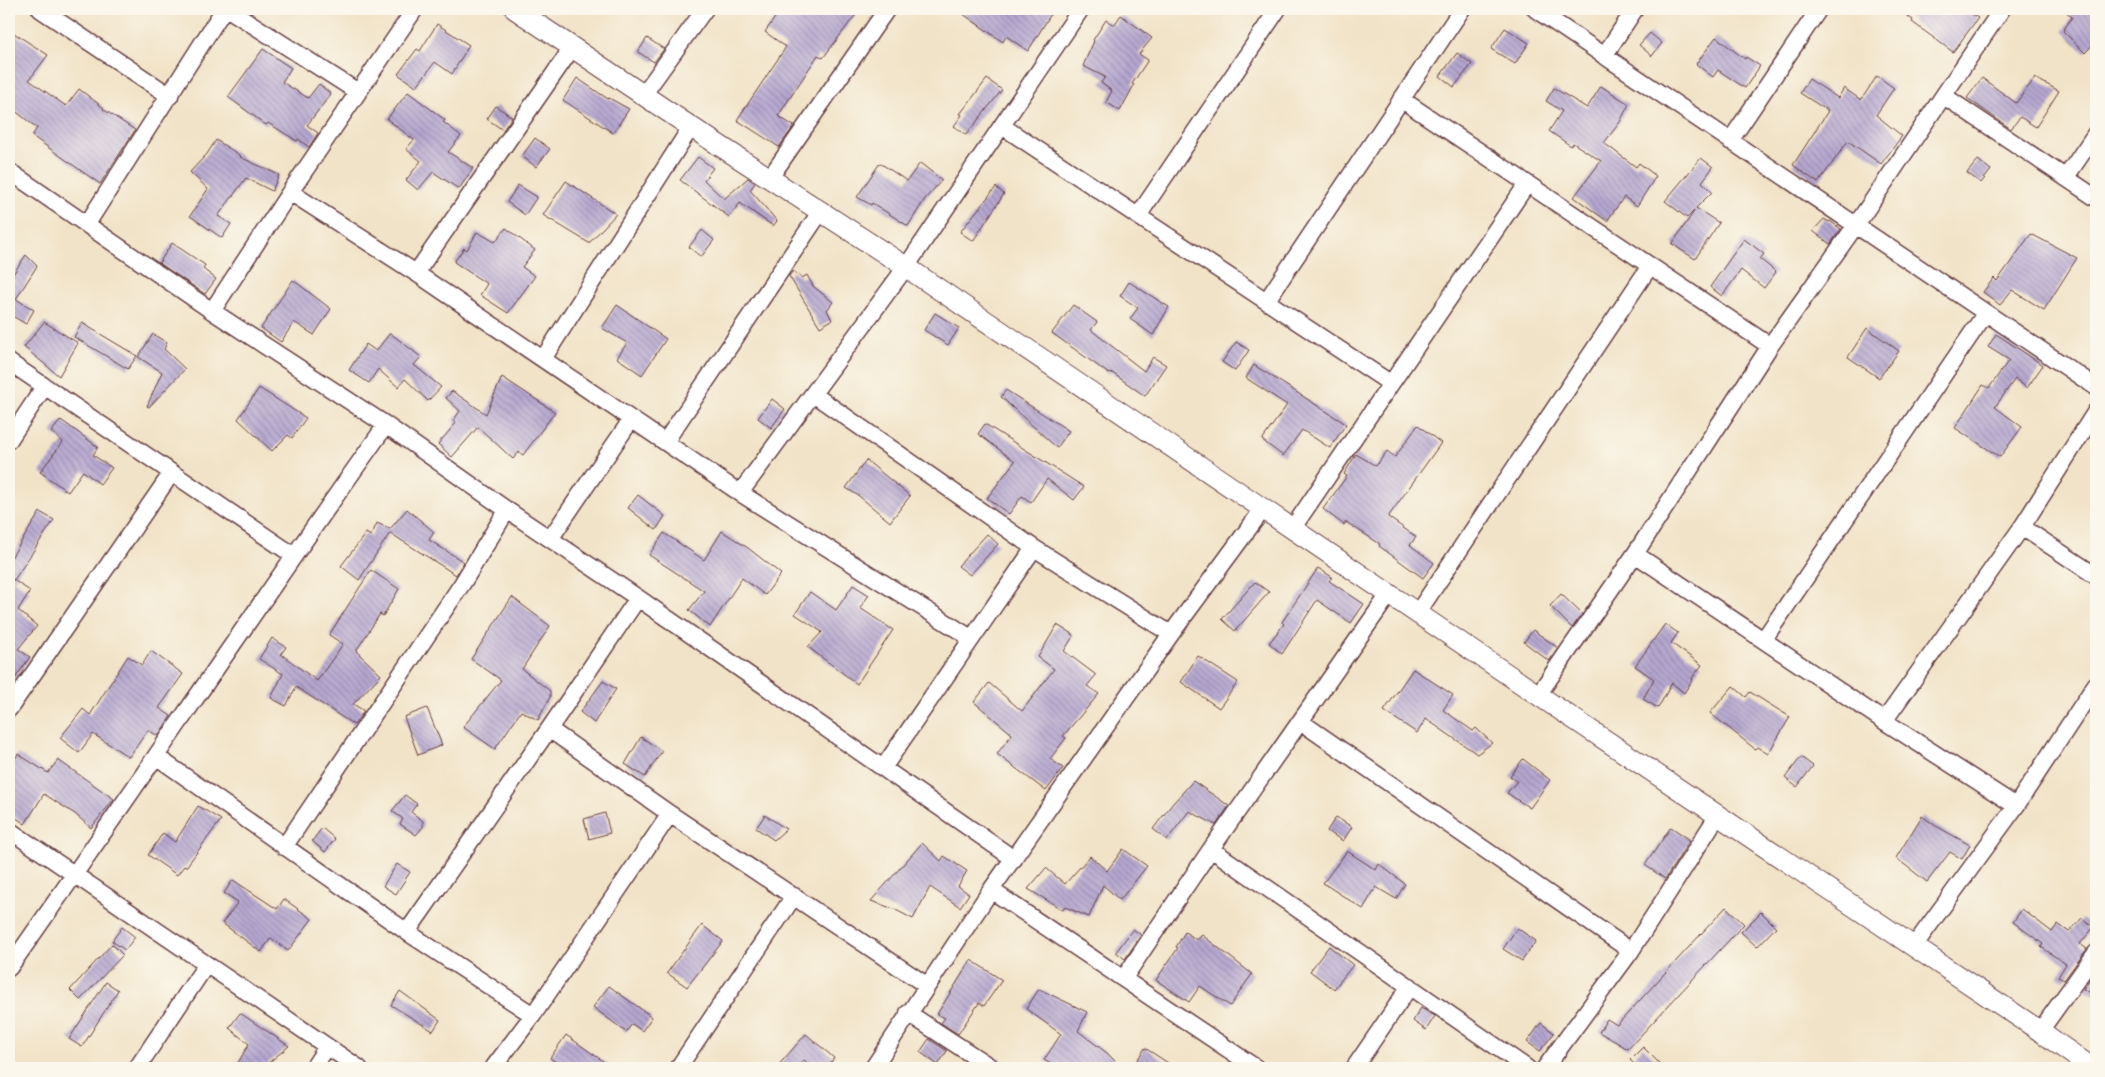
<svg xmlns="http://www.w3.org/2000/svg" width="2105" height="1077" viewBox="0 0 2105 1077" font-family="'IM FELL English',serif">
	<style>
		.building { fill: url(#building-back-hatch) }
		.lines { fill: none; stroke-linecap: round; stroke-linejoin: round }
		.minor-casing { stroke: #633c42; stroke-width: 19 }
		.tertiary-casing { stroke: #633c42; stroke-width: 22 }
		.minor { stroke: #fff; stroke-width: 16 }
		.tertiary { stroke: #fff; stroke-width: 20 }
	</style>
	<defs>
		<pattern id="building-back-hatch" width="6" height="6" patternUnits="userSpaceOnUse" patternTransform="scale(1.25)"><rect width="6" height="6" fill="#b6a7d0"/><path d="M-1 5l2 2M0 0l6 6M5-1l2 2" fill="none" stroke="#9687a9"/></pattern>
	</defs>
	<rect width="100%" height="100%" fill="#fbf7ec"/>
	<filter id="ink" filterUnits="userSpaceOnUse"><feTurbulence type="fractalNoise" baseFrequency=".02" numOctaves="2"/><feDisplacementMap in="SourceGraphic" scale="10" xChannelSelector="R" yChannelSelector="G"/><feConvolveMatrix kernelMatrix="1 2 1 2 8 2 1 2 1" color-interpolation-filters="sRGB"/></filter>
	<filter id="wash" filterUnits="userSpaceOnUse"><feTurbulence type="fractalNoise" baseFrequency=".0096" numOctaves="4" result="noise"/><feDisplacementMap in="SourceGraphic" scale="20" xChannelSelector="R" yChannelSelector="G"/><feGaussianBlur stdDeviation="1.12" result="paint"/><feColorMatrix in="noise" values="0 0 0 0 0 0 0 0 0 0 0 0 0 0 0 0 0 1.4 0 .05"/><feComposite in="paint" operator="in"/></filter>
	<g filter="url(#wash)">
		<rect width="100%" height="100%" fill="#f1e3c7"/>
		<g id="blocks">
			<path class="building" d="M781,9H860L823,58L818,55L778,116L794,126L779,147L737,120L786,47L765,32Z
				M956,9H1054L1028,51L1006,36L1003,42Z
				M1897,9H1964L1978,18L1953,52L1912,22L1913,20Z
				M2063,9H2096V41L2085,53L2063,31L2072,17Z
				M1121,15L1152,38L1139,54L1148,60L1132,84L1134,85L1120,111L1106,102L1112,91L1101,83L1105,77L1083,66L1094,41L1093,40L1106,20L1114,25Z
				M437,24L469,45L452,74L435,62L416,87L398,74L417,49L420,51Z
				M1505,28L1529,43L1515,64L1491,49Z
				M9,30L48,55L29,80L66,106L79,89L104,108L103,109L135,130L100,184L32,136L37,128L9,106Z
				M1650,33L1662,43L1652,56L1639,45Z
				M1716,37L1745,59L1746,57L1760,66L1745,88L1718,70L1713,77L1696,64Z
				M647,38L664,49L654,62L638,52Z
				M263,49L291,68L282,82L308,98L319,84L331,94L307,125L318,133L309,147L298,139L297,141L268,123L266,125L228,97Z
				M1457,53L1472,64L1454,87L1440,76Z
				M1877,76L1894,88L1876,115L1902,136L1881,164L1848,141L1818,183L1793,165L1828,111L1800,93L1809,79L1838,98L1844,88L1861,100Z
				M577,78L608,99L609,98L629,109L613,133L563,100Z
				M1982,78L2016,103L2035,78L2059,91L2036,127L2020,117L2011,129L1967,98Z
				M987,79L1002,90L966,135L954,126L962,115L960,114Z
				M1601,86L1629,104L1620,122L1604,143L1636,167L1639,163L1656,176L1637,206L1624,197L1607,221L1574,197L1601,161L1573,143L1571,146L1549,131L1562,111L1546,101L1554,88L1587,108Z
				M408,92L445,120L443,122L461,136L448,152L473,168L459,189L433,172L418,190L406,180L421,161L406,149L414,140L387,119Z
				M496,106L512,117L503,130L487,119Z
				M535,138L550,149L536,167L522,156Z
				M216,140L241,156L240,157L279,175L272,191L246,178L218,216L231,224L222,238L190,216L208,189L190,172L207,154Z
				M698,157L713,168L704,180L724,199L748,178L755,183L750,190L777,221L773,226L740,203L729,217L680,180Z
				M1701,158L1713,167L1702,182L1712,192L1696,208L1719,223L1695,259L1672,244L1695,210L1687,218L1665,201Z
				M1978,160L1991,170L1981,183L1967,173Z
				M880,163L907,181L920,163L942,180L925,199L908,226L872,203L871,205L857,197Z
				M566,181L616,214L589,243L543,215Z
				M518,185L537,197L525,215L507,202Z
				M996,187L1004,194L973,241L960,232Z
				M1824,219L1829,222L1830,221L1841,229L1830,244L1813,231Z
				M506,228L535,250L522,267L535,276L508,313L480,295L487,284L454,262L464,248L467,250L477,232L495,242Z
				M702,230L714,240L701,257L689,247Z
				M2031,234L2077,258L2044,310L2012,290L2000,305L1983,292L1994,278L1997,281Z
				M1744,239L1764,254L1760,259L1776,272L1764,288L1741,270L1722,296L1710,287Z
				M172,243L205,265L203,269L216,279L205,294L159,263Z
				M26,255L37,266L16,299L34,310L26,324L9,314V280Z
				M793,271L802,278L807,275L813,286L833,302L827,310L832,320L820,327L789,276Z
				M293,280L331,309L314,335L294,322L281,342L261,328Z
				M1129,282L1169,307L1153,335L1130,319L1138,308L1120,296Z
				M617,305L666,339L642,375L617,358L627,343L602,328Z
				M1073,305L1097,322L1091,330L1144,371L1153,357L1166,365L1145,396L1111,372L1109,374L1052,333Z
				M935,313L959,328L948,345L924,330Z
				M44,322L78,343L59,376L24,347Z
				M82,323L137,356L128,369L74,337Z
				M1867,328L1899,351L1879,378L1848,357Z
				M390,333L421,357L414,365L441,387L428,401L405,379L398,387L378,369L369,383L349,370L366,344L376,351Z
				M153,334L167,343L164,349L185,369L149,407L147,406L162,372L138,357Z
				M1996,334L2043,365L2027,388L2015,379L1995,407L2022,427L2000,457L1955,428L1983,385L1989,388L2009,360L1988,347Z
				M1236,342L1249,350L1235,371L1222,362Z
				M1254,365L1346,424L1330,448L1302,430L1283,456L1262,440L1287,405L1246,378Z
				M502,377L555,412L523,455L519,452L513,459L478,427L452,457L438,444L456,423L453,421L460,411L446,398L452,391L486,414Z
				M259,388L306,418L292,438L288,435L272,451L238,419Z
				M1006,390L1069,431L1057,448L1001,397Z
				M772,399L785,409L771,428L758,418Z
				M61,420L98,447L93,455L112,468L100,484L83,471L68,492L40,472L63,442L51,432Z
				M985,424L1084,487L1074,500L1047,479L1031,502L1022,496L1009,514L987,498L1015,461L978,434Z
				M1418,425L1441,443L1388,517L1416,537L1410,545L1434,563L1423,578L1379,546L1380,544L1346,522L1344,525L1323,509L1347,476L1344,474L1356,454L1376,466L1387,451L1395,457Z
				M866,460L910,496L890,522L859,496L846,488Z
				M638,495L665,516L656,530L628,508Z
				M407,509L434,532L429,540L464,562L456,575L390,533L359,580L341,566L366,533L371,536L377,523L390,529Z
				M40,512L54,520L14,580L9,577V561Z
				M722,531L748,548L781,574L765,595L742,578L710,627L689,610L704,591L649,555L664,533L704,560Z
				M987,534L998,544L970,575L958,566Z
				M1318,568L1332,577L1329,581L1364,604L1351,623L1317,600L1282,654L1269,643L1284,624L1282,622Z
				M371,570L399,589L383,616L380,614L356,651L381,675L353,704L364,711L354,725L296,687L286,706L271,698L283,674L259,659L272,638L286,647L281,654L317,681L343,644L329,635Z
				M9,577L30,591L18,610L37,626L18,649L30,657L9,687Z
				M1255,582L1269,592L1235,631L1222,619Z
				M853,585L869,595L860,608L893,630L857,684L808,647L822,632L795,614L810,592L836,610Z
				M1561,594L1582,614L1572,628L1550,606Z
				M512,597L550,626L522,669L550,691V697L538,720L521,711L495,749L463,727L501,680L471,659Z
				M1665,624L1678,633L1671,643L1702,665L1692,678L1693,679L1684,693L1672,683L1658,708L1643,699L1654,679L1635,666Z
				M1057,625L1074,635L1064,651L1096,675L1087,686L1099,694L1063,736L1066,738L1050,759L1063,768L1046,791L997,754L1012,734L974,702L989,683L1022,711L1054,669L1038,657Z
				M1533,630L1558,648L1549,661L1524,642Z
				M151,651L183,674L159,708L171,716L158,736L148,730L129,757L93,734L79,753L60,738L83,709L90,715L128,656L142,665Z
				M1198,656L1238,682L1219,708L1181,682Z
				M1413,669L1453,695L1443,710L1473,731L1476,728L1492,743L1477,754L1426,719L1417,733L1384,711Z
				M603,681L616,689L594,723L580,712Z
				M1733,686L1746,697L1750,692L1790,717L1768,754L1757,747L1755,749L1710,713Z
				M427,708L442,745L418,755L404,717Z
				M641,737L662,751L645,777L625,764Z
				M18,754L48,773L58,760L114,799L91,828L75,814L44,794L25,824L9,813V768Z
				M1801,757L1813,766L1797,787L1785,778Z
				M1523,759L1550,780L1530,808L1507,793L1517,781L1510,776Z
				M1193,781L1229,806L1216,825L1189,811L1167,840L1153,829L1173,803Z
				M405,795L417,804L411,812L423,821V827L416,835L400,824L403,819L392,811Z
				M198,806L221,820L186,867L184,866L177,875L148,855L163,833L175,842Z
				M605,813L610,833L589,839L584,819Z
				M765,815L786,829L774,840L756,828Z
				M1922,816L1936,826L1970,845L1962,859L1950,852L1927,882L1896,858Z
				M1336,817L1352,827L1343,841L1327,831Z
				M1671,827L1690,840L1665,879L1645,865Z
				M322,828L335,839L325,852L312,841Z
				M922,843L941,861L944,856L967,871L958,886L969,894L960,907L930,887L913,919L894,909L871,901Z
				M1123,849L1147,866L1120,900L1103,885L1089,917L1065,907L1063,910L1028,889L1046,868L1065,884L1090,856L1107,871Z
				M1347,851L1376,870L1379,864L1405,884L1396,899L1376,887L1363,909L1323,883Z
				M397,864L410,872L396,894L383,886Z
				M233,880L277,909L284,899L312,919L288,951L271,938L261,952L222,923L238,902L224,893Z
				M1726,907L1744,924L1628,1049L1599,1032L1607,1019L1617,1025Z
				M2022,909L2052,932L2058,924L2069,932L2082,918L2094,927L2080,944L2087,949L2064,980L2058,977L2066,964L2041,947L2043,944L2013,922Z
				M1761,912L1776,927L1757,947L1741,932Z
				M702,925L723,941L687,987L667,973Z
				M122,927L135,937L125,950L112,941Z
				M1517,928L1536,941L1522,961L1503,949Z
				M1133,929L1141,935L1125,959L1116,952Z
				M1185,932L1197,940L1202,935L1252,974L1230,1006L1200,986L1189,1002L1156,980L1178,948L1176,947Z
				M112,944L123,955L80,1000L70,990Z
				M1329,946L1353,965L1334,989L1310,971Z
				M971,960L1002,980L984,1006L979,1003L958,1034L941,1023L945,1018L937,1014Z
				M2096,970V995L2083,989Z
				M106,982L118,990L82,1047L69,1039Z
				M609,986L652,1017L642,1031L632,1024L626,1032L593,1007Z
				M1039,989L1087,1012L1078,1031L1107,1053L1122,1068H1058L1044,1060L1061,1034L1026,1009Z
				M400,991L440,1020L433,1031L391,1005Z
				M1421,1008L1435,1016L1426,1030L1413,1021Z
				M240,1013L289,1046L262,1068H235L249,1044L229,1028Z
				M1541,1023L1554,1033L1540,1051L1527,1042Z
				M806,1034L834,1058L827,1068H815L804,1060L798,1068H776Z
				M566,1035L613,1068H564L550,1058Z
				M929,1039L947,1051L938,1065L920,1052Z
				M1643,1047L1664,1068H1638L1630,1060Z
				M1145,1048L1176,1068H1132Z"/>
		</g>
	</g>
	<g filter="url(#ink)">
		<use href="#blocks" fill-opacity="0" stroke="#633c42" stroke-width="1"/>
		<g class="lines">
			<defs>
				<path id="minor" d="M40,9L170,96
					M228,9L358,92
					M1535,9L2096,387
					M1604,56L1635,9
					M643,95L705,9
					M1944,96L2096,198
					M1401,99L1770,346
					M1002,126L1390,383
					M1730,141L1819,9
					M9,171L212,311L386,425L507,510L638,598L1014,859
					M2066,177L2096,133
					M769,179L887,9
					M290,192L416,273L740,493L971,638
					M1138,216L1278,9
					M87,224L224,9
					M416,273L572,48
					M1267,300L1462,9
					M212,311L290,192L415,9
					M543,359L691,127
					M9,362L293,555
					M813,394L1034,548L1171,634
					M9,440L44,387
					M665,442L821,211
					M740,493L906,267L1081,9
					M2022,527L2096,576
					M1292,529L1527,184
					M550,539L631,420
					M1635,554L1884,721L2016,806
					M1418,612L1650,266
					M1764,639L1985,314
					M1538,695L1635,554L1770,346L1856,225L2002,9
					M9,709L171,474
					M1884,721L2022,527L2096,411
					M1301,722L1631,951
					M549,729L670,814L926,985
					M157,757L407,932L533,1015
					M883,768L1034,548
					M9,830L359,1068
					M284,847L462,584L507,510
					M1211,849L1527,1068
					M991,890L1256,1068
					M407,932L549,729L638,598
					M1914,946L2016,806L2096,684
					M9,968C136,788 258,604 386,425
					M1124,978L1211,849L1390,593
					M908,1013L992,1068
					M2040,1031L2096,953
					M137,1068L206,965
					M313,1068L327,1047
					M493,1068L533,1015L670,814
					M678,1068L794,896
					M873,1068L991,890L1171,634L1263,509
					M1354,1068L1410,986
					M1545,1068L1631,951L1718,815"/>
				<path id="tertiary" d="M515,9L691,127L906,267L1538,695L2040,1031L2092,1068"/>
			</defs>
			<use href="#minor" class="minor-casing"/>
			<use href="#tertiary" class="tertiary-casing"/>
			<use href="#minor" class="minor"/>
			<use href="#tertiary" class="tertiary"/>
		</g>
	</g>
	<rect width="2105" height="1077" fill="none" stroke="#fbf7ec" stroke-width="30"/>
</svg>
